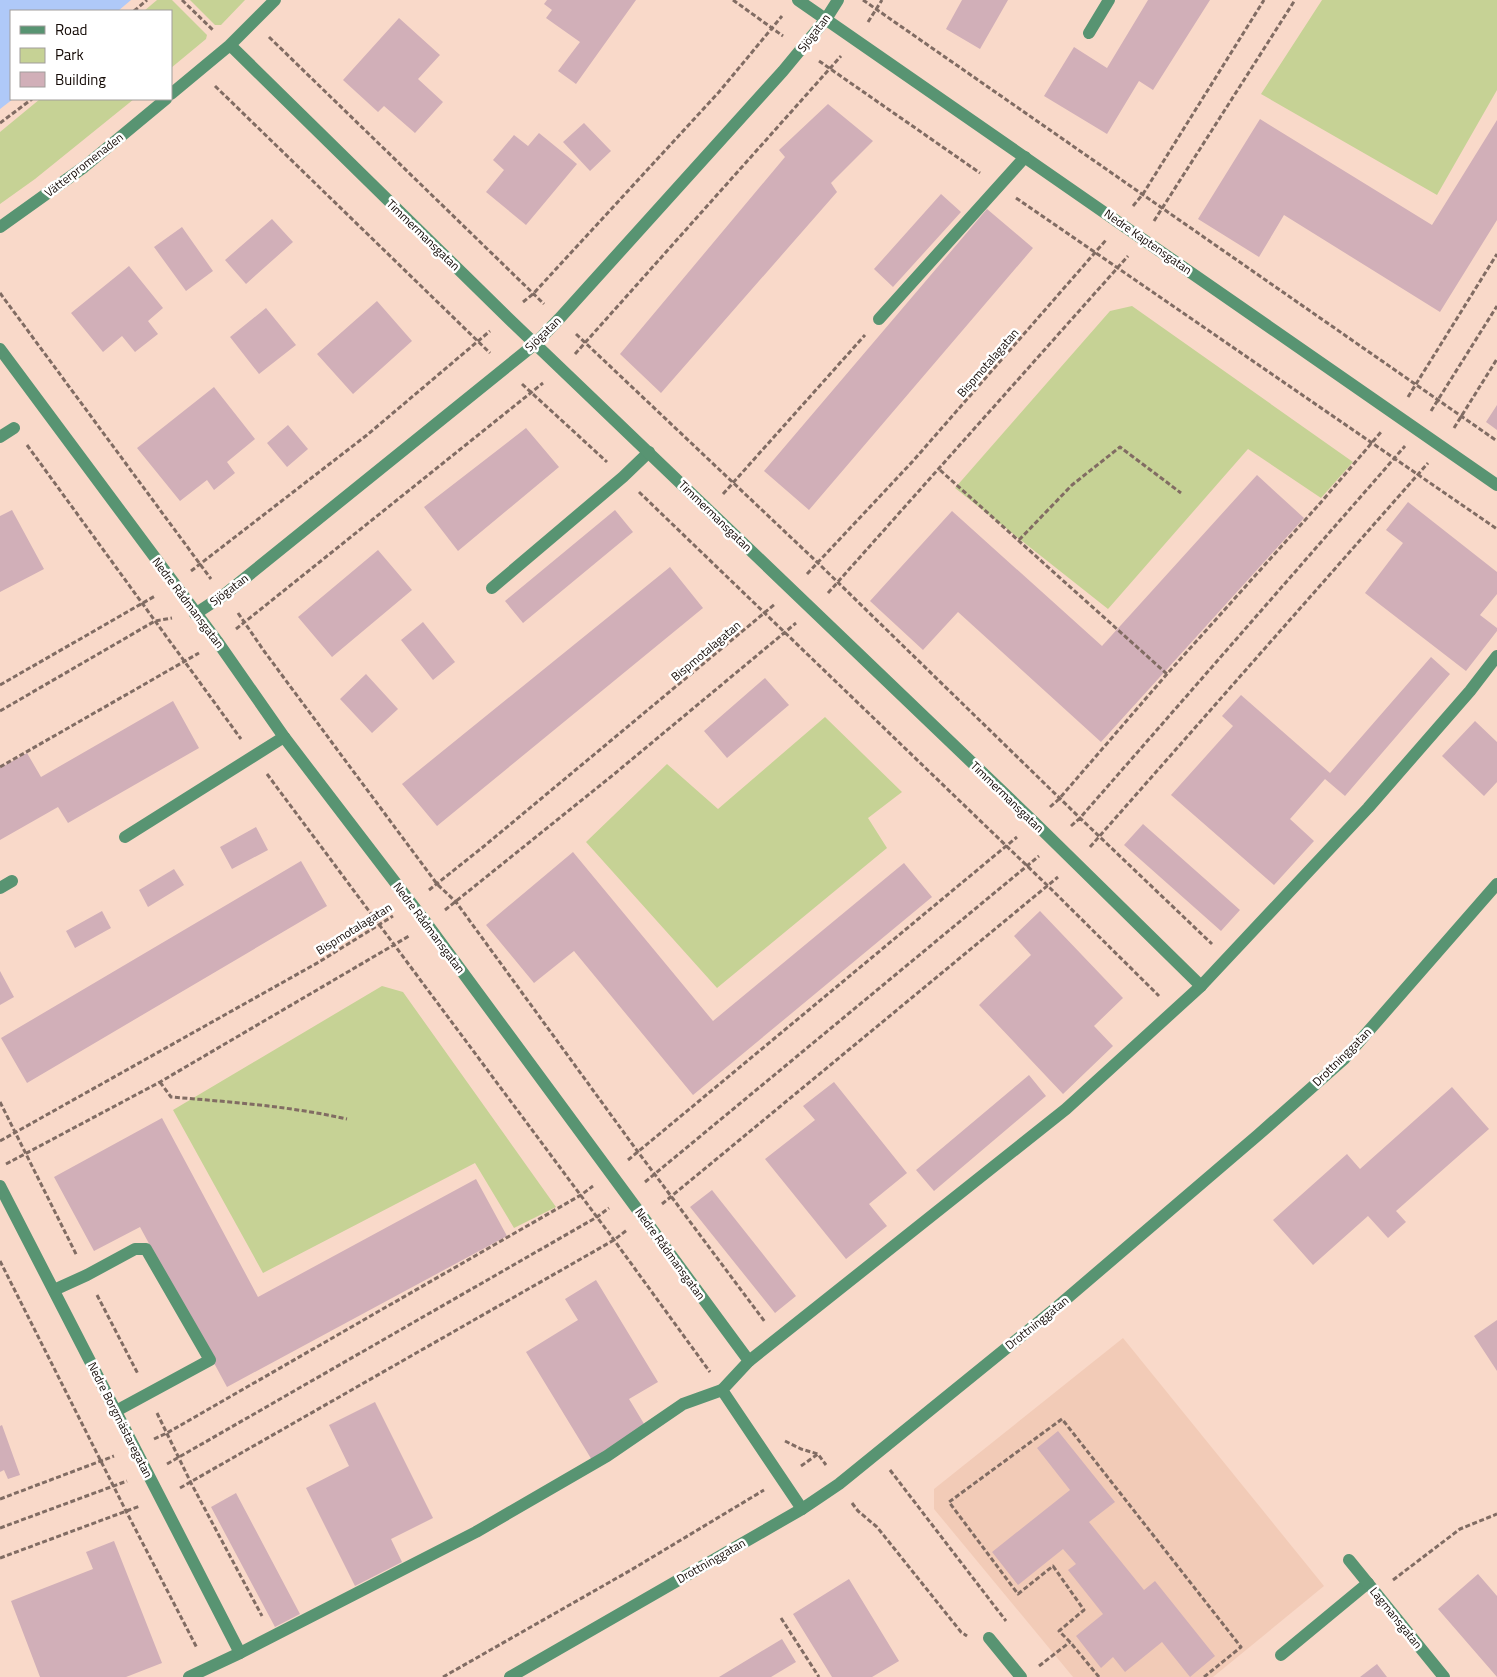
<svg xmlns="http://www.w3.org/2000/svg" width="1497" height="1677" viewBox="0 0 1497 1677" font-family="'Titillium Web',sans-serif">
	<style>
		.built { fill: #f2cbb7 }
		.green { fill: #c6d295 }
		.water { fill: #afc9f8 }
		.building { fill: #d1afb8 }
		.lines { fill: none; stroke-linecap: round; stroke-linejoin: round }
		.path { stroke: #816c63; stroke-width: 3; stroke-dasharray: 5 2.5; stroke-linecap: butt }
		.service { stroke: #589472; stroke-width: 12 }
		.minor { stroke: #589472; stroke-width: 12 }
		.tertiary { stroke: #589472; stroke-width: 12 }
		.labels { text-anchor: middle; stroke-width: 5; stroke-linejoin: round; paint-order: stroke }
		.street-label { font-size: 12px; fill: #130905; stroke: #fff }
	</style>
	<rect width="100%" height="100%" fill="#f9d9c9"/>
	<path class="built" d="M1123,1338L1324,1586L1213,1677H1073L934,1509V1489Z"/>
	<path class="green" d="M157,0H172L207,35L206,39L171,68V11H144Z
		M190,0H245L221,25H215Z
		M1322,0H1497V90L1437,195L1261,94Z
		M40,99H134L35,179L0,204V132Z
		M1132,306L1353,462L1321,498L1248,449L1108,609L955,488L1110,311Z
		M825,717L902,792L868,818L887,848L717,988L586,842L667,764L718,809Z
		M382,986L403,992L556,1207L514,1228L475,1163L263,1273L173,1110Z"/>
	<path class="water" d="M0,0H131L118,11H11V99H13L0,109Z"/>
	<path class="building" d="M547,0H636L576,84L558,71L580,42L546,18L552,10L544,4Z
		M962,0H1008L980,49L946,29Z
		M1148,0H1210L1153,90L1139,81L1107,134L1044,96L1074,47L1107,68Z
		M399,18L440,55L418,79L443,102L415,133L384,106L378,112L343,80Z
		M828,104L873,141L831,183L837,192L661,393L620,354L785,157L779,150Z
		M1260,119L1432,225L1497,120V220L1440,312L1284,215L1259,257L1198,219Z
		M584,123L611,151L590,171L563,142Z
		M539,133L577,164L526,225L486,192L504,170L493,160L514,135L528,146Z
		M941,194L961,212L893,287L874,269Z
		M987,209L1033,248L809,510L764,471Z
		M272,219L293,242L246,284L225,260Z
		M182,227L213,271L186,291L154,247Z
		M129,266L163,308L148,321L158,334L135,352L122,336L103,352L71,313Z
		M377,301L412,341L353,394L317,354Z
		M266,308L296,345L259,374L230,337Z
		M214,387L255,439L227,462L235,473L214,490L207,480L180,501L137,448Z
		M1497,405V430L1486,422Z
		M288,425L308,449L287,467L267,443Z
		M526,428L559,467L458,551L424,507Z
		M1257,475L1304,518L1101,742L958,612L923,650L870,601L952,511L1102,646Z
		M1408,502L1497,572V594L1480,615L1497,628V631L1466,671L1365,593L1403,543L1386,530Z
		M12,510L44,569L0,592V516Z
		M615,510L633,532L523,623L505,601Z
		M378,550L412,590L332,657L298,617Z
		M670,567L703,608L437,826L402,784Z
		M423,622L455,662L433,680L401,640Z
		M1431,657L1450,674L1345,796L1325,779L1290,819L1314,841L1274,885L1171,795L1233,726L1222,716L1241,695L1330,773Z
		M366,674L398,709L372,733L340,699Z
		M765,678L789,705L727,758L704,731Z
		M173,701L199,748L68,823L58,807L0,840V768L27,753L41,777Z
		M1475,721L1497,742V782L1484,796L1442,756Z
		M1143,824L1240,910L1221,931L1124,845Z
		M256,827L268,850L232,869L220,847Z
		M573,852L713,1021L904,863L932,897L693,1095L574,951L534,983L486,925Z
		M301,861L327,906L27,1083L1,1038Z
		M174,869L184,885L148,907L139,890Z
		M102,911L111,928L75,948L66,931Z
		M1040,911L1123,998L1094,1026L1113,1046L1063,1094L979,1005L1031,955L1014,936Z
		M0,971L14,997L0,1005Z
		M1029,1075L1046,1096L934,1191L916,1170Z
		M834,1082L907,1173L869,1204L887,1226L846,1259L765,1159L815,1120L803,1106Z
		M1452,1087L1489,1129L1396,1211L1406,1222L1388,1238L1368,1216L1313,1265L1273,1220L1347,1154L1360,1169Z
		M162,1118L258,1297L476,1179L507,1236L227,1387L140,1227L94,1251L54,1177Z
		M712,1190L796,1296L775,1313L690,1207Z
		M596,1280L658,1382L629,1399L649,1432L595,1465L526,1352L578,1320L565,1299Z
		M1497,1320V1371L1474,1336Z
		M375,1402L433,1518L391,1539L402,1562L355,1586L306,1488L349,1466L329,1425Z
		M2,1425L20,1475L8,1479L4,1470L0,1472V1426Z
		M1058,1431L1115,1502L1089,1522L1144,1590L1155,1581L1215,1656L1190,1677L1162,1642L1125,1672L1113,1657L1101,1668L1076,1636L1103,1614L1068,1570L1076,1564L1063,1549L1018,1585L992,1552L1070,1490L1037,1448Z
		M236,1493L300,1614L275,1627L211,1507Z
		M114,1541L162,1663L126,1677H40L11,1601L93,1569L86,1552Z
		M1478,1574L1497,1596V1677L1438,1609Z
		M849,1579L899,1661L872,1677H832L793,1614Z
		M782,1639L796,1662L771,1677H719Z
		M1377,1664L1387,1677H1360Z"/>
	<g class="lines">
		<path class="path" d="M182,0L214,31
			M733,0L783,36
			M863,0L1497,441
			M134,11L147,0
			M868,22L882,0
			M269,37L544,304
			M819,61L980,173
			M215,86L490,353
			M0,123L32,99
			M1016,198L1497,529
			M1133,206L1143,194L1264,0
			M1154,221L1295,0
			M0,293L211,579
			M523,302L533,294L719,92L782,16
			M576,334L818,563L1080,818L1212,944
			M575,354L841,56
			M522,384L607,462
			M1408,397L1497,254
			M1431,411L1497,306
			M1454,428L1497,359
			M27,445L241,739
			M940,470L1167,674
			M639,492L1048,886L1159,996
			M723,494L865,335
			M1019,540L1072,485L1120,447L1181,493
			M191,571L367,435L490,331
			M807,574L913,461L1106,240
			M828,593L1128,256
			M238,613L264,651L437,884L456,902L638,1152L765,1322
			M236,629L543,383
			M0,685L155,596
			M0,711L155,621L172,618
			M0,767L199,653
			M267,774L614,1240L710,1372
			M1050,807L1059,799L1167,674L1323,500L1381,432
			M1071,826L1080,818L1405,446
			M1090,847L1428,463
			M429,890L483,847L775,604
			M445,910L613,775L796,623
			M160,1082L171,1097C230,1102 289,1106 347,1119
			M0,1102L77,1256
			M0,1141L319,962L393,916
			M628,1160L1017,837
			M6,1164L160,1082L409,936
			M645,1182L1039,856
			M662,1204L1058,877
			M0,1261L126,1511L197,1648
			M97,1295L138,1374
			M157,1413L191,1483L262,1616
			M154,1439L167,1433L581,1195L593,1186
			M785,1441L801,1449L818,1454L826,1465
			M167,1464L597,1217L609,1208
			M801,1466L818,1454
			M890,1470L1006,1621
			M180,1488L614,1240L627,1230
			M0,1499L114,1456
			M852,1503L858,1511L877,1527L961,1632L967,1636
			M0,1528L127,1481
			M0,1558L140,1506
			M1393,1580L1460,1529L1497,1514
			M781,1618L819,1677
			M1039,1666L1070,1642
			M443,1677L631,1570L764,1490
			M1099,1677L1070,1642L1059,1631L1084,1610L1053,1566L1018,1594L949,1502L1062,1419L1241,1647L1204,1677"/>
		<path class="service" d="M1089,33L1109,0
			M879,319L1025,157
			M0,437L14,428
			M492,588L623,477L649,452
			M125,837L284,737
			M0,888L12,881
			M54,1290L87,1275L135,1249H146L210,1360L116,1411
			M749,1361L1066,1109L1201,986L1368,808L1470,691L1497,656
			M1281,1655L1368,1583
			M189,1677L240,1653L476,1532L607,1456L683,1404L722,1390"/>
		<path class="minor" d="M798,0L1497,485
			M230,45L507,317L1034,822L1201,986
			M171,94L230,45L275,0
			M0,227L84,167L166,99
			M0,349L217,641L284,737L427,924L749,1361L722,1390L802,1509
			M195,614L224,595L535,344L559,319L783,71L826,19L838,0
			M0,1186L240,1653
			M1349,1560L1444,1677
			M989,1638L1021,1677"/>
		<path class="tertiary" d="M510,1677L802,1509L839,1484L1051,1312L1258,1135L1344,1059L1497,884"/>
	</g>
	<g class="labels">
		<g class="street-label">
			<text transform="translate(814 33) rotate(-52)" y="4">Sjögatan</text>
			<text transform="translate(84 165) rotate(-38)" y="4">Vätterpromenaden</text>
			<text transform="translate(423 235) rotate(44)" y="4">Timmermansgatan</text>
			<text transform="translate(1148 242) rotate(35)" y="4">Nedre Kaptensgatan</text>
			<text transform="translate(543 334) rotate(-44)" y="4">Sjögatan</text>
			<text transform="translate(988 363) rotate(-49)" y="4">Bispmotalagatan</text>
			<text transform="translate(715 516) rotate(44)" y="4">Timmermansgatan</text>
			<text transform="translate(229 590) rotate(-37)" y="4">Sjögatan</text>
			<text transform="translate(188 603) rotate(53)" y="4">Nedre Rådmansgatan</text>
			<text transform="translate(706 651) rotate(-40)" y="4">Bispmotalagatan</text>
			<text transform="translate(1007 797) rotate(44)" y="4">Timmermansgatan</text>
			<text transform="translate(429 928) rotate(53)" y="4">Nedre Rådmansgatan</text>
			<text transform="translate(354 929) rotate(-32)" y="4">Bispmotalagatan</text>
			<text transform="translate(1342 1057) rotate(-45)" y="4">Drottninggatan</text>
			<text transform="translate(670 1254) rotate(54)" y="4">Nedre Rådmansgatan</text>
			<text transform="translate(1037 1323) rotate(-39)" y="4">Drottninggatan</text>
			<text transform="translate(120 1420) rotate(63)" y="4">Nedre Borgmästaregatan</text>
			<text transform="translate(711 1561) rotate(-30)" y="4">Drottninggatan</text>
			<text transform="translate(1396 1618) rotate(51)" y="4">Lagmansgatan</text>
		</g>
	</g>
	<rect x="10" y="10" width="162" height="90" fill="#ffffff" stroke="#a19d9b"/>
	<rect x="20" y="26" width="25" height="8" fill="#589472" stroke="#a19d9b"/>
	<text x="55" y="35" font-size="15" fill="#130905">Road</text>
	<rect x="20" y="48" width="25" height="15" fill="#c6d295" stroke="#a19d9b"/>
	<text x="55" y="60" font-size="15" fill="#130905">Park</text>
	<rect x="20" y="72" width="25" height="15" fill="#d1afb8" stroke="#a19d9b"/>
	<text x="55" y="85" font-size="15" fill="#130905">Building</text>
</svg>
